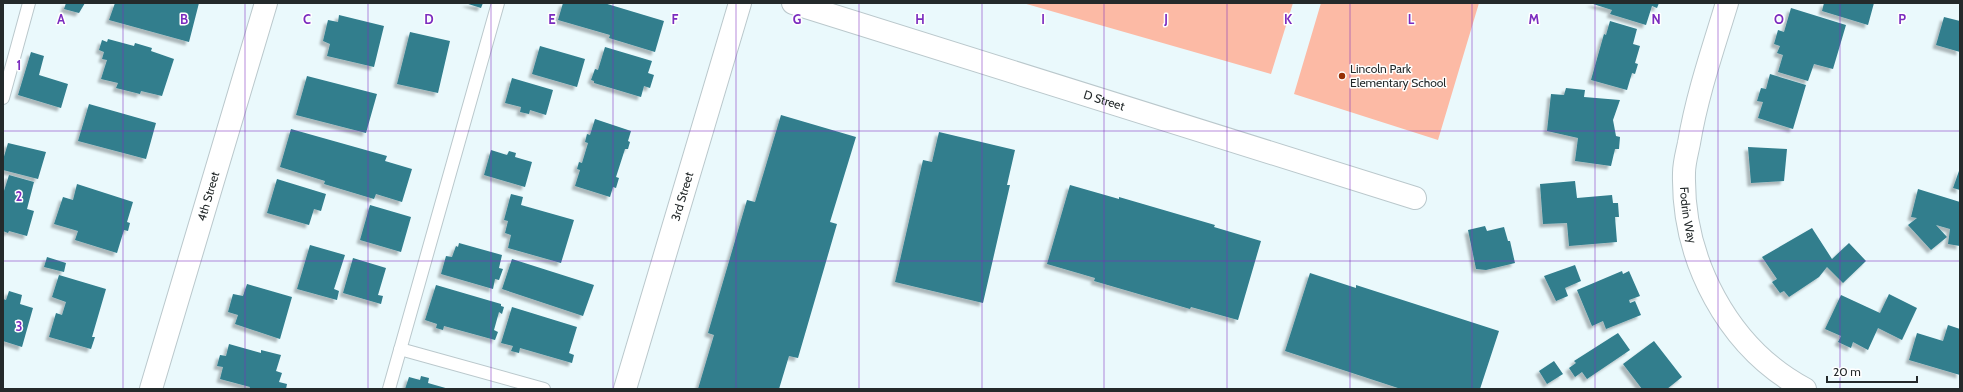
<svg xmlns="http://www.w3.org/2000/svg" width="1963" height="392" viewBox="0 0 1963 392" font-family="Cabin,sans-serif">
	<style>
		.green { fill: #fcbaa5 }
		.building { fill: #317e8d; filter: url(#shadow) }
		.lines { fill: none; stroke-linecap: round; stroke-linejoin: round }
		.lane-casing { stroke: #bac8cc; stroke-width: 14 }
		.street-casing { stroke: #bac8cc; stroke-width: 24 }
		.secondary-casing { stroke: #bac8cc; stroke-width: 24 }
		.lane { stroke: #fff; stroke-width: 12 }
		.street { stroke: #fff; stroke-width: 22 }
		.secondary { stroke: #fff; stroke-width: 22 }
		.grid { fill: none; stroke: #7b2cbf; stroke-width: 1; stroke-opacity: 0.55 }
		.poi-dot { fill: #952f04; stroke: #fff; stroke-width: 1.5 }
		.labels { text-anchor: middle; stroke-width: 3; stroke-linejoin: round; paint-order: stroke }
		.poi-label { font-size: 12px; fill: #242a2b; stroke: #fff; text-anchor: start }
		.street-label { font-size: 12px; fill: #242a2b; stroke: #fff }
		.grid-label { font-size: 13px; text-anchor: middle; font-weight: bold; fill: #7b2cbf; stroke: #fff; stroke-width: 3; stroke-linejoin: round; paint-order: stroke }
	</style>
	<defs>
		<filter id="shadow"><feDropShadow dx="-3.5" dy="3.5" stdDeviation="1" flood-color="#0004"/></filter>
	</defs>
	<rect width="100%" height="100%" fill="#eaf9fc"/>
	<path class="green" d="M1023,3H1293L1271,74Z
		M1321,3H1479L1438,140L1294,94Z"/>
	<path class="building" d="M66,3H85L79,13L64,9Z
		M115,3H199L189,42L109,20Z
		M465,3H483L481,8Z
		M563,3H604L664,21L655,52L609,38L610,35L558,20Z
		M1590,3H1659L1657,8L1652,6L1646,25L1610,14L1612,10Z
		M1824,3H1874L1868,25L1822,11Z
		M1791,8L1846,25L1833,69L1814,64L1808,81L1778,72L1783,55L1777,53L1780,46L1774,44L1778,30L1784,32Z
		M339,15L384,26L374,67L327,56L330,44L323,41L328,20L338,22Z
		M1944,17L1960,21V52L1936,45Z
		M1610,21L1637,29L1633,44L1640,46L1635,63L1638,64L1635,74L1632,73L1627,90L1591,80L1604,34L1606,35Z
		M410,32L450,41L438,93L397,84Z
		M108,39L134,46L135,43L152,48L151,51L174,59L162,96L141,91L140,94L116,88L118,83L101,79L107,60L102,59L104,52L99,50L102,40L107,42Z
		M540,46L585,59L577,87L532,74Z
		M605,47L652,61L648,73L654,75L650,88L644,86L641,97L594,83V81L591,80L595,69L598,70Z
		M31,52L44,56L39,75L68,84L61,108L18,95Z
		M1770,74L1806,85L1793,129L1758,118L1763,102L1757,101L1761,88L1766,89Z
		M307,76L377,94L366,133L296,115Z
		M512,78L553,90L546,115L530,110L529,114L520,112L521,107L505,103Z
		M1566,88L1585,90L1584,97L1620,100L1613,120L1616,136L1620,137L1619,149H1615L1611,166L1575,161L1578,138L1547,131L1551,94L1564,95Z
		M89,104L156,123L146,159L78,141Z
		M781,115L856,137L830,222L837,224L798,358L789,356L779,389H698L714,335L708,333L747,200L755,202Z
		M595,119L631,131L628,141L630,142L628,149H625L616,177L619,178L616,188L613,187L610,197L575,186L580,170L577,169L579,162L582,163L588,143L585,142L587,134L590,135Z
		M291,129L387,156L385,161L412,169L402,202L376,194L374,199L324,184L325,181L280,167Z
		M939,132L1015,150L1007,185H1010L983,303L895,282L923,160L932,162Z
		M8,143L46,152L38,179L3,170V160Z
		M1748,147L1787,149L1784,181L1751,183Z
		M491,150L507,155L509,151L516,153L515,157L532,162L525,187L484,175Z
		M1960,168V190L1953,188Z
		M9,175L34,182L27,209L34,211L27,236L9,231L8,233L3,231V194Z
		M277,179L326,194L321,211L314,209L309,225L267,213Z
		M1575,181L1577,198L1612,195L1613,203H1618L1619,217H1615L1617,242L1569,246L1567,223L1543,224L1540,184Z
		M77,184L133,202L127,222L130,223L128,231L124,230L117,253L75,240L78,231L54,224L63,197L73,200Z
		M1070,185L1119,199V197L1215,225L1214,227L1261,241L1238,320L1191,307L1190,309L1094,281L1095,278L1047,264Z
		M1918,189L1960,202V246L1948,244L1950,229L1936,225L1947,237L1931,250L1908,225L1917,218L1911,217Z
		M511,194L523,197L521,205L574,220L561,263L508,248L511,235L505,233L508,221L504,220Z
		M370,205L411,217L401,252L360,240Z
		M1485,226L1487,231L1504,227L1508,241H1510L1515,263L1486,270L1476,269L1468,230Z
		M1812,228L1832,259L1849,243L1866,261L1843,283L1827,267L1819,277L1789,297L1784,291L1780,293L1772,282L1777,279L1762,257Z
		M459,243L502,255L499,268L503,269L499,280L495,279L493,289L441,274L446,256L452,257L456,246L458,247Z
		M310,245L345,255L334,289L339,291L337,300L297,289Z
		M47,257L66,263L64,272L44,267Z
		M353,258L386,268L378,295L383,296L381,304L343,293Z
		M512,259L594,285L583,316L502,289Z
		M1575,265L1581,281L1565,288L1568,296L1556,301L1544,276Z
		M1622,271L1623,274L1629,271L1640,296L1629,300L1630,303L1635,301L1641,315L1606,329L1603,321L1592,326L1577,290Z
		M1310,273L1356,288V285L1499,331L1480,389H1401L1285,351Z
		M59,275L106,289L92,337H95L91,349L49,337L56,313L62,315L66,302L52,297Z
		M247,284L292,297L280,339L235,324L238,315L228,312L233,294L243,296Z
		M436,285L501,304V306L504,307L502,314L499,312L494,330L498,332L495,340L444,326L443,330L436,328L437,324L425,320Z
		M9,291L22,295L20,304L33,308L22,347L3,341V299L6,300Z
		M1889,294L1917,308L1902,340L1878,328L1868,350L1853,342L1851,348L1838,342L1841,336L1825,329L1841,295L1880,313Z
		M512,307L577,327L569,353L574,355L572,363L520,348L519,353L511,351L513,346L501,343Z
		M1948,325L1960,329V375L1909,360L1917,333L1943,341Z
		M1618,333L1630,350L1587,379L1582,372L1575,377L1569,368L1576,363L1574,361Z
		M1654,341L1682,377L1667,389H1642L1623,364Z
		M229,344L261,353V350L281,355L276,371L282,373L279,382L287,384L286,389H249L250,387L220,379L223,367L217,366L220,355L226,356Z
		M1554,361L1563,374L1547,384L1539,371Z
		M421,376L429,378L428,383L449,389H405L409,377L420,380Z"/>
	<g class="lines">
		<defs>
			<path id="lane" d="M3,98L29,3
				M400,349L544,389
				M389,389L498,3"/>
			<g id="street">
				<path id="s1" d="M793,3L1415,198"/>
				<path id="s2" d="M1727,3C1713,49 1697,95 1689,143C1687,153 1684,163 1684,173C1682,260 1728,348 1805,389"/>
				<path id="s3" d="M625,389L740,3"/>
			</g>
			<g id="secondary">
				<path id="s4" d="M151,389L266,3"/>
			</g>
		</defs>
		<use href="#lane" class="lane-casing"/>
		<use href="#street" class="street-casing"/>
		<use href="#secondary" class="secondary-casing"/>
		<use href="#lane" class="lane"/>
		<use href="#street" class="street"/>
		<use href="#secondary" class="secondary"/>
	</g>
	<path class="grid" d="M123,3V389M245,3V389M368,3V389M491,3V389M613,3V389M736,3V389M859,3V389M982,3V389M1104,3V389M1227,3V389M1350,3V389M1472,3V389M1595,3V389M1718,3V389M1840,3V389M3,131H1960M3,261H1960"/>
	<circle class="poi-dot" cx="1342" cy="76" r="4"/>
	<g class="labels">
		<g class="poi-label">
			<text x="1350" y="73">Lincoln Park<tspan x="1350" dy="14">Elementary School</tspan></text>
		</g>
		<g class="street-label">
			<text dy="4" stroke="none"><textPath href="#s1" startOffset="326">D Street</textPath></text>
			<text dy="4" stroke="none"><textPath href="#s4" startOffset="201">4th Street</textPath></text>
			<text dy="4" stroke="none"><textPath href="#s3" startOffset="201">3rd Street</textPath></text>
			<text dy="4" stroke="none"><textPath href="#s2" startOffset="218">Fodrin Way</textPath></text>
		</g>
	</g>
	<g class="grid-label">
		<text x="61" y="24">A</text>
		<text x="184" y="24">B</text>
		<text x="307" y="24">C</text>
		<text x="429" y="24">D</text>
		<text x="552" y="24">E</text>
		<text x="675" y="24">F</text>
		<text x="797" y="24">G</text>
		<text x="920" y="24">H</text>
		<text x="1043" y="24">I</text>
		<text x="1166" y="24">J</text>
		<text x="1288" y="24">K</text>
		<text x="1411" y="24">L</text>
		<text x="1534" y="24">M</text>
		<text x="1656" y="24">N</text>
		<text x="1779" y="24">O</text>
		<text x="1902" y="24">P</text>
		<text x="19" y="70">1</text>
		<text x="19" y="201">2</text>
		<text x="19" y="331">3</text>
	</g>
	<rect width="1963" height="392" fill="none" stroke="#242a2b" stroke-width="8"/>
	<path d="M1827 376v6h90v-6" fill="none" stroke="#242a2b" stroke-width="2"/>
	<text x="1833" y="376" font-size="12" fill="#242a2b" stroke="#ffffff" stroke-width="3" paint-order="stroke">20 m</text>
</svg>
